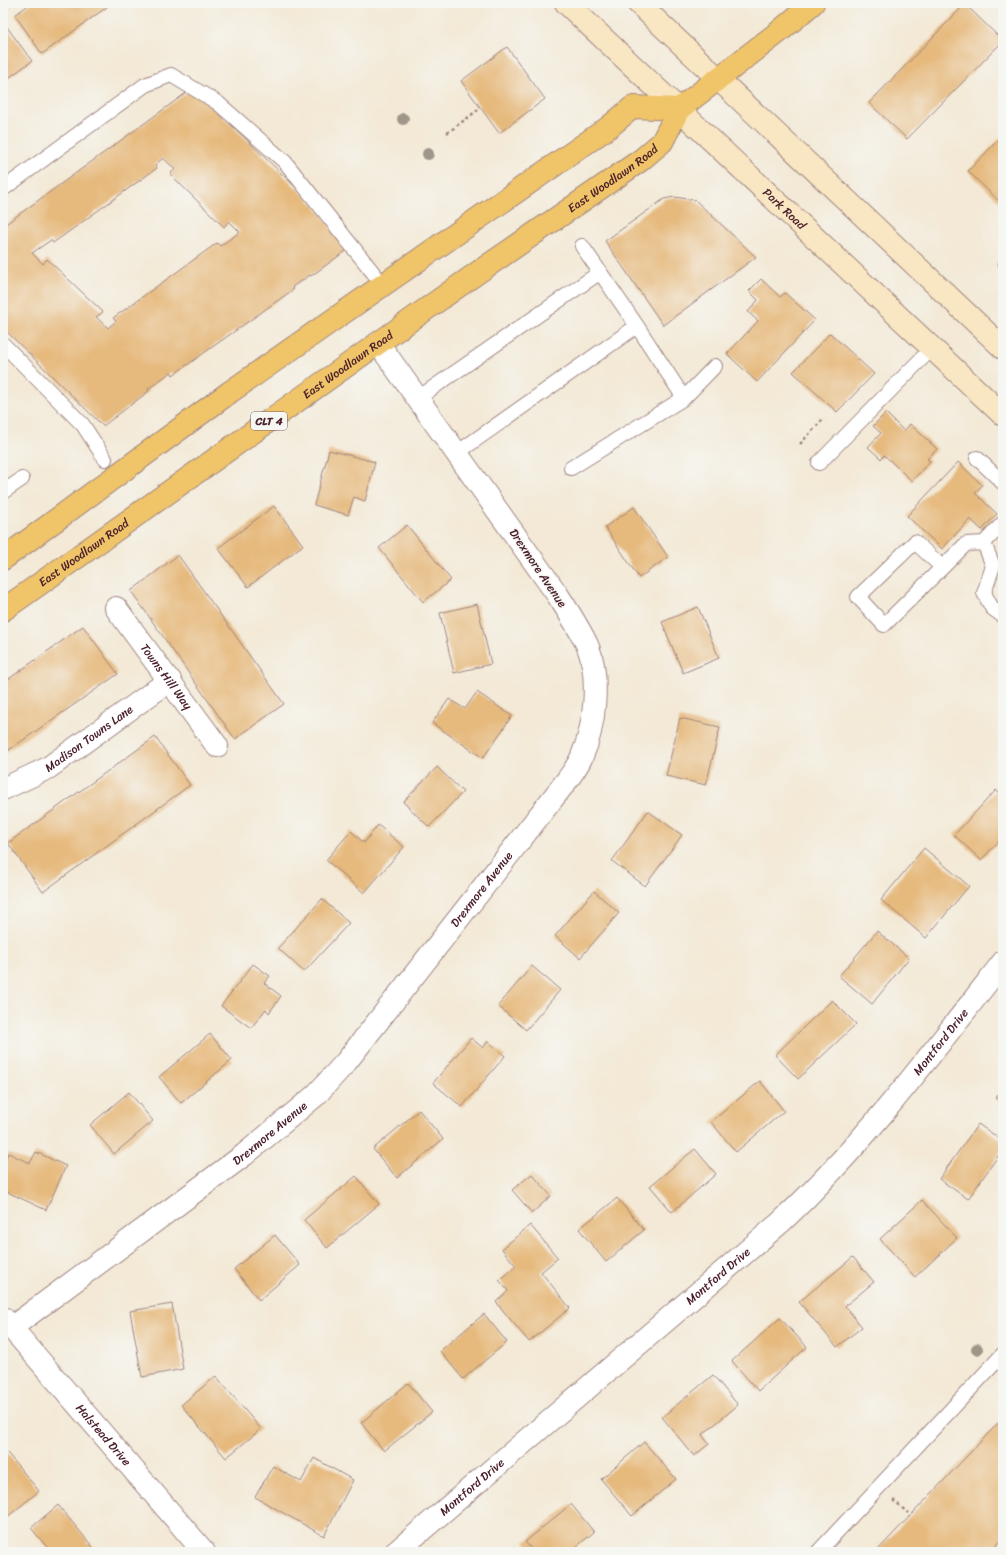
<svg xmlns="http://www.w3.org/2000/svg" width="1006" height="1555" viewBox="0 0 1006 1555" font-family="Sriracha,sans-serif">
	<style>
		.building { fill: #e6b97d; fill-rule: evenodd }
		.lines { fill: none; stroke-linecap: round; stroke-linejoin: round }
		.service-casing { stroke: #9e8480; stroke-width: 16 }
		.minor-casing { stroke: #9e8480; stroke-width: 24 }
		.secondary-casing { stroke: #9e8480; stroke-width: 24 }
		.primary-casing { stroke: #9e8480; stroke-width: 24 }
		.path { stroke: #9e8480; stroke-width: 2.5; stroke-dasharray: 3 3; stroke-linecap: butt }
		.service { stroke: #fff; stroke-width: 14 }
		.minor { stroke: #fff; stroke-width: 22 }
		.secondary { stroke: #f9e7c3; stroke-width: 22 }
		.primary { stroke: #f0c469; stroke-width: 22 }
		.tree { fill: #9e9688 }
		.labels { text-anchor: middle; stroke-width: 3; stroke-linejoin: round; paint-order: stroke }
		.shield { fill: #f6f6f2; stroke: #7e6067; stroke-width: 1 }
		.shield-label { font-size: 11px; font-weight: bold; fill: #4a1f2b }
		.street-label { font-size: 12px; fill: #4a1f2b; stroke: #f6f6f2 }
	</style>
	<rect width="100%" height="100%" fill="#f6f6f2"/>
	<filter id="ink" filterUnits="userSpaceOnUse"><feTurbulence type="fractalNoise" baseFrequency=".025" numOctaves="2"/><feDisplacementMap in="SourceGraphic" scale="8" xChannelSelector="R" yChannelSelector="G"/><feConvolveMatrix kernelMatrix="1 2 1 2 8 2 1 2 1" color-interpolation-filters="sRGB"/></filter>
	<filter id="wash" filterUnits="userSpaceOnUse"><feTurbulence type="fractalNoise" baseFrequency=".012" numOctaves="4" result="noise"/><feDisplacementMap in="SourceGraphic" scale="16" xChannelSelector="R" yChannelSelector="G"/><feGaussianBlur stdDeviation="0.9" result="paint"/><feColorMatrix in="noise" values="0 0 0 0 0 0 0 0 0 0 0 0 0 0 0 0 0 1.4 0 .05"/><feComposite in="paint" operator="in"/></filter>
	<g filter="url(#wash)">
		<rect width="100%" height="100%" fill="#f3e9d6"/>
		<g id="blocks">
			<path class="building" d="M31,3H104L107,7L42,54L15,15Z
				M965,4L1003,41L907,139L869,103Z
				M3,23H4L32,61L3,82Z
				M507,47L545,99L499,133L461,81Z
				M193,88L315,206L347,250L311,276L310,275L292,287L294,289L173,375L171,372L148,389L149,391L103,426L3,328V226ZM163,158L175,169L170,174L224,227L229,221L240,232L220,246L217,243L113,318L116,321L108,328L96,317L103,312L47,259L43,264L32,253L51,240L53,243L157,168L155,165Z
				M1003,135V205L968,171Z
				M674,197L695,200L756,257L663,325L605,241L664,199Z
				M1003,251V276L998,264Z
				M761,279L780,297L785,293L815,320L757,382L727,354L758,321L748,312L758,300L749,291Z
				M830,333L874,374L837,412L793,372Z
				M886,413L904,431L910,424L937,449L927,459L930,461L912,481L884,455L881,459L868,447L881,433L873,426Z
				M329,450L375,462L365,501L354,497L348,515L314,505Z
				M958,462L982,485L975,493L997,514L982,530L970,519L942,549L907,516Z
				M274,506L303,545L248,587L218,548Z
				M634,507L668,557L639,578L605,527Z
				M407,525L451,580L423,602L379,548Z
				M178,555L284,704L235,739L131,591Z
				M477,604L491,664L454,673L440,613Z
				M698,607L719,658L683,673L662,622Z
				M83,626L118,674L3,754V683Z
				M477,692L512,716L483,758L432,723L449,699L465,709Z
				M680,718L720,727L706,785L666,776Z
				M155,737L190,785L43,892L8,843Z
				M437,767L463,792L429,827L403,802Z
				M996,790L1003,797V837L981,860L954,835Z
				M648,811L682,835L645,886L612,861Z
				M378,825L404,847L364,893L326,860L351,831L364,843Z
				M924,848L969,886L926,938L881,900Z
				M594,891L619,913L580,958L555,936Z
				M322,899L349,923L304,972L278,948Z
				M877,931L909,958L872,1004L839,976Z
				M253,964L270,976L264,983L281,996L269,1013L266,1009L251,1028L221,1006Z
				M532,966L560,990L526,1030L498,1006Z
				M832,1000L856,1024L798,1079L775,1055Z
				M210,1034L232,1060L181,1103L159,1077Z
				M471,1038L483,1048L488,1041L505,1056L462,1107L433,1083Z
				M760,1081L784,1111L736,1152L711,1122Z
				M1003,1089V1104L996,1098Z
				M129,1092L153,1121L114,1154L90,1125Z
				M419,1110L443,1139L397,1178L373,1149Z
				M978,1124L1003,1141V1149L968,1199L939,1179Z
				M695,1149L716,1174L672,1212L650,1186Z
				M36,1152L66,1166L46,1210L3,1190V1164L8,1153L30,1163Z
				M532,1174L551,1196L532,1213L512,1190Z
				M356,1176L379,1204L327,1248L304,1220Z
				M617,1198L644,1230L606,1262L579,1229Z
				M922,1200L957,1238L915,1277L880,1239Z
				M530,1225L558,1258L541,1272L570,1308L529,1342L496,1302L508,1291L499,1280L516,1266L502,1249Z
				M275,1235L300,1265L259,1300L234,1269Z
				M853,1257L874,1282L845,1306L862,1327L837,1347L799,1302Z
				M172,1304L183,1369L142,1377L130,1311Z
				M484,1314L507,1342L463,1379L440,1351Z
				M780,1318L807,1347L758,1391L732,1361Z
				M713,1375L738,1405L702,1435L709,1444L694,1456L662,1417Z
				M216,1376L261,1429L226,1458L181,1405Z
				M408,1383L432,1412L384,1451L361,1423Z
				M1003,1418V1539L996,1546L1002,1552H876Z
				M644,1442L676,1479L632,1516L601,1479Z
				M3,1448L39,1491L6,1518L3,1515Z
				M314,1458L353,1480L324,1536L255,1497L273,1466L301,1482Z
				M571,1504L594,1532L570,1552H534L525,1542Z
				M58,1505L97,1552H51L31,1528Z"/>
		</g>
	</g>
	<g filter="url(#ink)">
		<use href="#blocks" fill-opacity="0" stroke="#9e8480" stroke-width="1"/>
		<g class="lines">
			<defs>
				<path id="service" d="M3,189L145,85L171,75L218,103L285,162L383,285
					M3,344L83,425L105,459
					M418,398L599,273
					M684,398L715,366
					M457,453L637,326L582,246
					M977,458L1003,483
					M819,463L932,348
					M571,468L684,398L637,326
					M3,492L22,479
					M984,543L993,566L984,593L992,608L1003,616
					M942,567L915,542L858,597L884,625L966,544L984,543L1003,523
					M818,1552L1003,1354"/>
				<g id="minor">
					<path id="s1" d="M116,608L217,746"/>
					<path id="s2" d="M3,789L48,768L170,680"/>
					<path id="s3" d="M3,1318L204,1552"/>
					<path id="s4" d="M11,1328L244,1155L316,1095L346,1062L568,779C573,772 579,764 582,756C595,727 600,677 588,647C580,629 568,611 557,594L378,343"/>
					<path id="s5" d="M396,1552L781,1222C864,1144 933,1052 1003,962"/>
				</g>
				<g id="secondary">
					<path id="s6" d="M566,3L1003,415"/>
					<path d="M638,3L1003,348"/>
				</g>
				<g id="primary">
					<path d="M3,559L230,392L609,127L633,107L679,109"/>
					<path id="s7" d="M3,610L477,273L641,160L662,142L679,109L780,31L813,3"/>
				</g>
			</defs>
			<use href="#service" class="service-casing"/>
			<use href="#minor" class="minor-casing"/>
			<use href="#secondary" class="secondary-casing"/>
			<use href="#primary" class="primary-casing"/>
			<path class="path" d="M447,133L478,110
				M800,444L824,418
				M893,1500L908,1513"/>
			<use href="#service" class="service"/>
			<use href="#minor" class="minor"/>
			<use href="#secondary" class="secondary"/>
			<use href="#primary" class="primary"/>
		</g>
		<g class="tree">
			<circle cx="403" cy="119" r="6"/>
			<circle cx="428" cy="154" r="6"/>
			<circle cx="977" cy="1349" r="6"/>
		</g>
	</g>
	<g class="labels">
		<rect class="shield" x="251" y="412" width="36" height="18" rx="3"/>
		<g class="shield-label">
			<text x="269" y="425">CLT 4</text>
		</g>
		<g class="street-label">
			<text dy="4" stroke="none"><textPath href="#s7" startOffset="747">East Woodlawn Road</textPath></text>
			<text dy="4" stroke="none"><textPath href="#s6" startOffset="300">Park Road</textPath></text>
			<text dy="4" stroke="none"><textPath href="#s7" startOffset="423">East Woodlawn Road</textPath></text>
			<text dy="4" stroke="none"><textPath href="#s7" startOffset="99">East Woodlawn Road</textPath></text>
			<text transform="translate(538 568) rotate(56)" y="4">Drexmore Avenue</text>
			<text dy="4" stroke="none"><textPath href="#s1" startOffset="85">Towns Hill Way</textPath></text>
			<text dy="4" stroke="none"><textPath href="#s2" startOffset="100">Madison Towns Lane</textPath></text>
			<text dy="4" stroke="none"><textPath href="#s4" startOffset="648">Drexmore Avenue</textPath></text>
			<text dy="4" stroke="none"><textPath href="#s5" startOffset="748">Montford Drive</textPath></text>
			<text dy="4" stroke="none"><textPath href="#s4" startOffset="324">Drexmore Avenue</textPath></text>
			<text dy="4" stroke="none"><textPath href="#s5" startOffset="424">Montford Drive</textPath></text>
			<text dy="4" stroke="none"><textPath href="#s3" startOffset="154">Halstead Drive</textPath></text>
			<text dy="4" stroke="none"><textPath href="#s5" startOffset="100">Montford Drive</textPath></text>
		</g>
	</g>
	<rect width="1006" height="1555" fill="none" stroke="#f6f6f2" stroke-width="16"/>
</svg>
